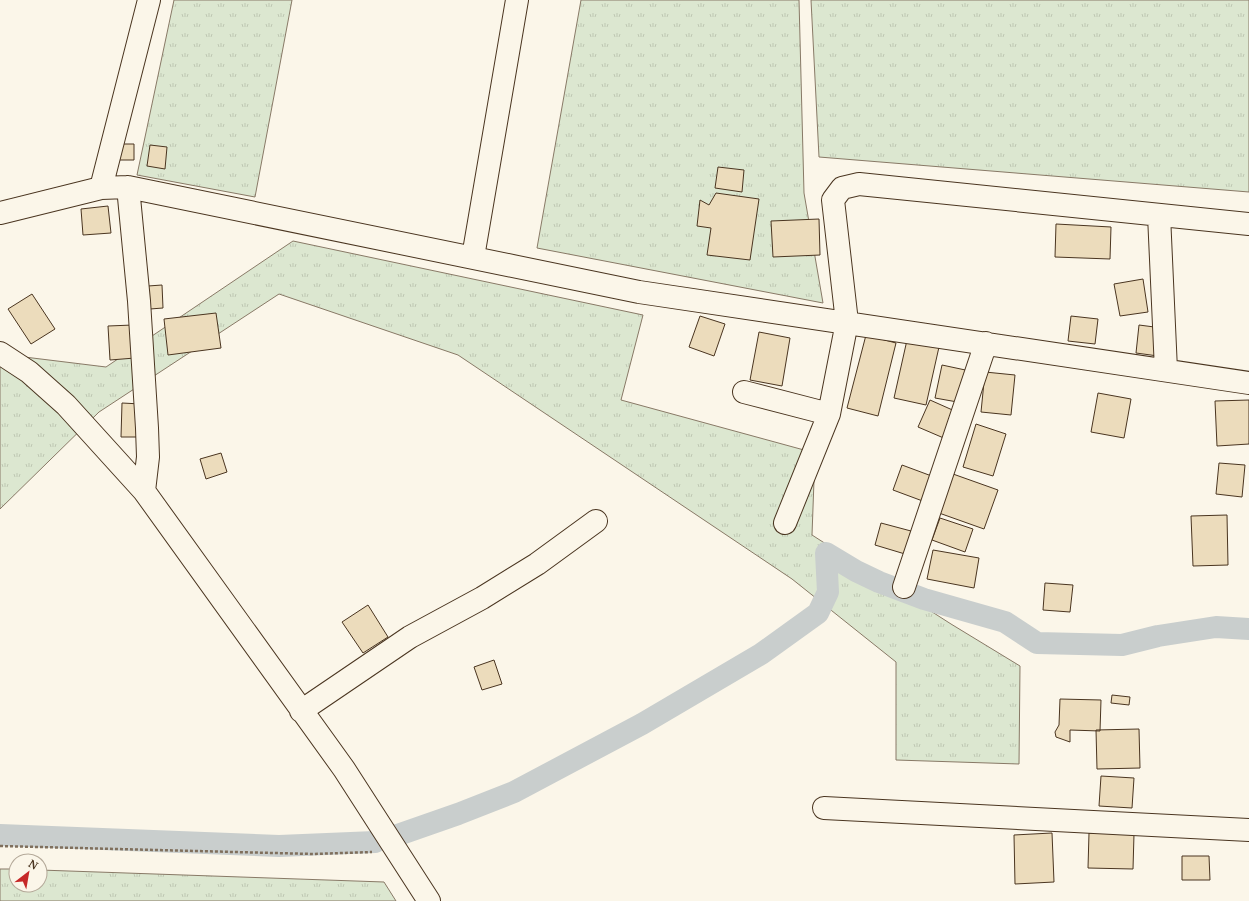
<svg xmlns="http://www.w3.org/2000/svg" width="1249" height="901" viewBox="0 0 1249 901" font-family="'Noto Serif',serif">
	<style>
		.grass { fill: url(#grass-tufts); stroke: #887966 }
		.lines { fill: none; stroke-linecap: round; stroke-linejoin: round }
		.canal { stroke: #c9cecd; stroke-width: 22 }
		.building { fill: #ecdcbc; stroke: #4a3520 }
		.minor-casing { stroke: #4a3520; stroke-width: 24 }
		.path { stroke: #7f6f5c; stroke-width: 2.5; stroke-dasharray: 3 2; stroke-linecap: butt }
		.minor { stroke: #fbf6e9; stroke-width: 22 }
	</style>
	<defs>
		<pattern id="grass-tufts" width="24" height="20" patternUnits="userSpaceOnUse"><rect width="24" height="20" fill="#dce7d0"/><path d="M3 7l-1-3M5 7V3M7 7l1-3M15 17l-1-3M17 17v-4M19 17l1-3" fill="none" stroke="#bec7b2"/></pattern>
	</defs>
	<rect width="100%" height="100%" fill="#fbf6e9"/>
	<path class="grass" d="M174,0H292L255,197L137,175Z
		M581,0H799L804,193L823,303L537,248Z
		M811,0H1249V192L819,157Z
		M293,241L643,315L621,400L815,453L812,535L951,624L1020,666L1019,764L896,760V662L792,579L458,355L279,294L99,412L0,509V354L106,367Z
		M0,869H16V885H40V870L384,882L396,901H0Z"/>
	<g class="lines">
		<path class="canal" d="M0,835L279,846L375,842
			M395,836L458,814L514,792L642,724L761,654L818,613L828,592L826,553L856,571L879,582L924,599L1005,622L1037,643L1122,645L1158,636L1216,627L1249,629"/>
	</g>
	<path class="building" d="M118,144H134V160H118Z
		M150,145L167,147L165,169L147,166Z
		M718,167L744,170L742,192L715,188Z
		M716,193L759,199L750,260L707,255L711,228L697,226L700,200L709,205Z
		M108,206L111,233L83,235L81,209Z
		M819,219L820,255L773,257L771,221Z
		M1056,224L1111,227L1110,259L1055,257Z
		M1143,279L1148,312L1120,316L1114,284Z
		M162,285L163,308L150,309L148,286Z
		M32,294L55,329L31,344L8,309Z
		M216,313L221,348L168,355L164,319Z
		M700,316L725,324L714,356L689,347Z
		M1071,316L1098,319L1095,344L1068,341Z
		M133,325L135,358L110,360L108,326Z
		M1139,325L1162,328L1158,356L1136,353Z
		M759,332L790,338L782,386L750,380Z
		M866,335L896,343L878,416L847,408Z
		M907,340L939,347L926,405L894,398Z
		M942,365L970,371L963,403L935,398Z
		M985,372L1015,375L1011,415L981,412Z
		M1098,393L1131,399L1124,438L1091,432Z
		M930,400L957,412L946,439L918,427Z
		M1249,400V444L1217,446L1215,401Z
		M122,403L141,404V437H121Z
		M976,424L1006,434L993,476L963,467Z
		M221,453L227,472L206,479L200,459Z
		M1219,463L1245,465L1242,497L1216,494Z
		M902,465L937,478L928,503L893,490Z
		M953,474L998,490L984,529L939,513Z
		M1227,515L1228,565L1193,566L1191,516Z
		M940,518L973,529L965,552L932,540Z
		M881,523L911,531L905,554L875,545Z
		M933,550L979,558L974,588L927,579Z
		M1045,583L1073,585L1070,612L1043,610Z
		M368,605L388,637L363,653L342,622Z
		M494,660L502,684L482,690L474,667Z
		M1112,695L1130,697L1129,705L1111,703Z
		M1060,699L1101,700L1100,731L1070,730V742L1056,737L1055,732L1059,725Z
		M1139,729L1140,768L1097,769L1096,730Z
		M1101,776L1134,778L1132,808L1099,806Z
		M1052,833L1054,882L1015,884L1014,835Z
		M1089,833L1134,834L1133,869L1088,868Z
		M1182,856H1209L1210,880H1182Z"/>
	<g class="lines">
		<defs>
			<path id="minor" d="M128,187L139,301L147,428L148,457L144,491
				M101,188L149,0
				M0,213L101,188L128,187L639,292L1249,383
				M1159,215L1166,370
				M473,257L517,0
				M0,353L29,372L66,405L144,491L344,769L429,901
				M744,392L829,414
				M785,523L829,414L847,322L833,200L842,188L859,184L1249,224
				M904,587L986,343
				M301,711L410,637L482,598L537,564L596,521
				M824,808L1249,830"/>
		</defs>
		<use href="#minor" class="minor-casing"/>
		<path class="path" d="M0,846L313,854L372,852"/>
		<use href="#minor" class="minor"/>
	</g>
	<g transform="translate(28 873) rotate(31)"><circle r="19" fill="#fbf6e9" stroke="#b4a999"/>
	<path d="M0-3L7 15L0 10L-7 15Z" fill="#c62828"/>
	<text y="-6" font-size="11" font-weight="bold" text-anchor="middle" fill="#4a3520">N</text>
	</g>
</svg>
